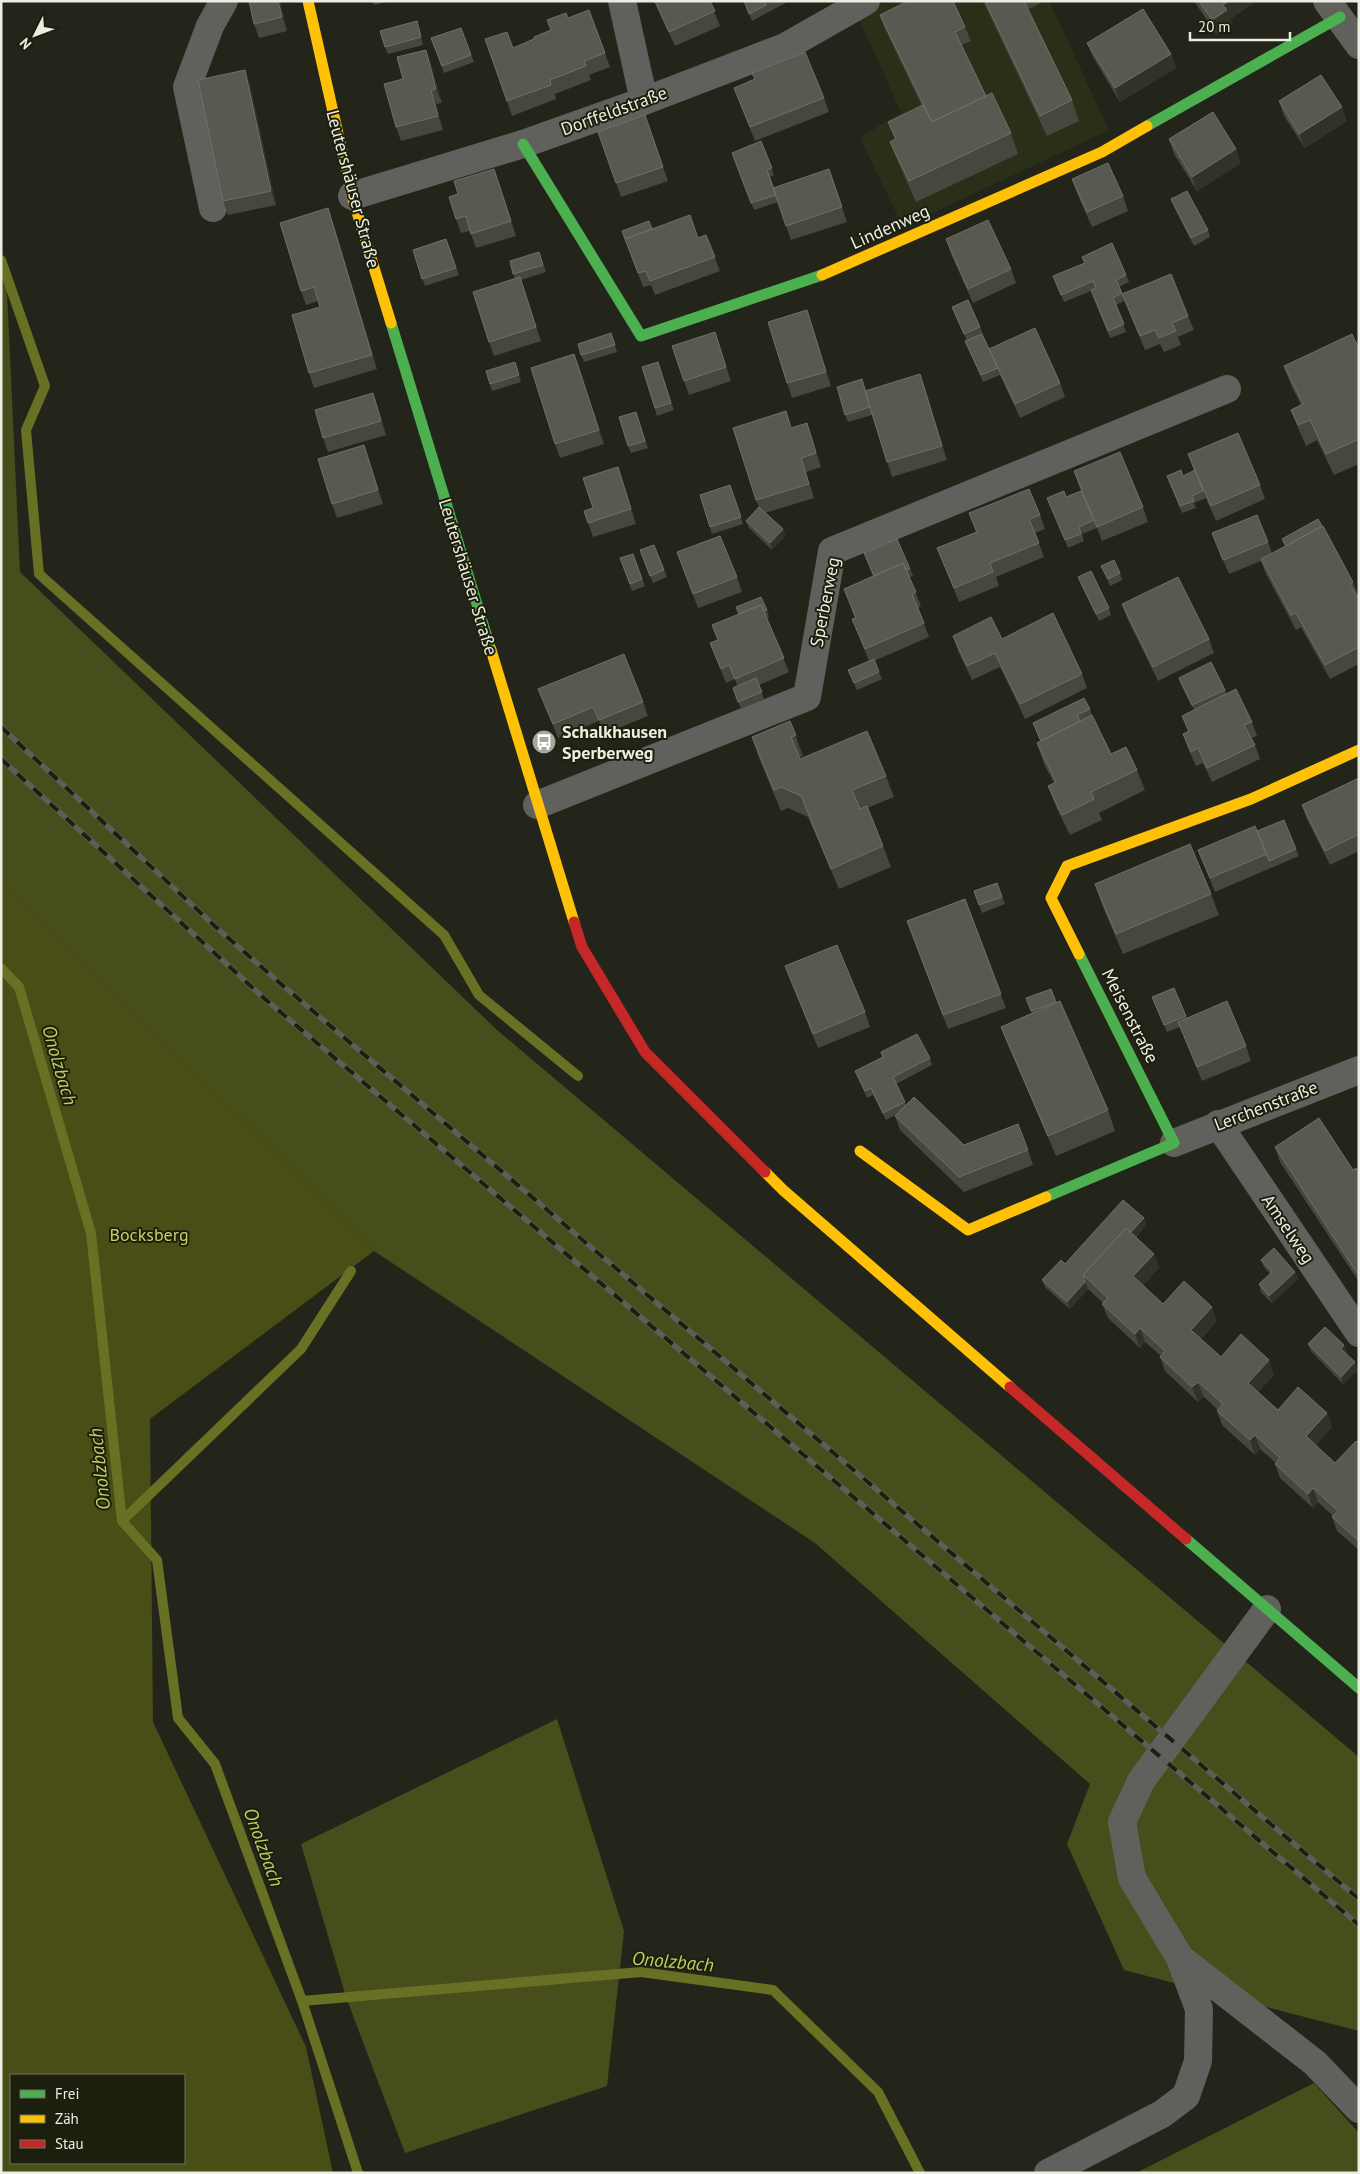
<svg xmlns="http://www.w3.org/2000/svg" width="1360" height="2174" viewBox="0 0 1360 2174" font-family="'PT Sans',sans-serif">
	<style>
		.built { fill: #2c2f18 }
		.green { fill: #484e1b }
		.forest { fill: #484e15; fill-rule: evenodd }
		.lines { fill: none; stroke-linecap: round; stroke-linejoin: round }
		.stream { stroke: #687023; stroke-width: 10 }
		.street { stroke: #60615d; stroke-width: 28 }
		.fast { stroke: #4caf50; stroke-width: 11 }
		.slow { stroke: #ffc107; stroke-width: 11 }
		.jam { stroke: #c62828; stroke-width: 11 }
		.rail-casing { stroke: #5c5e57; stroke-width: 5.5 }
		.rail { stroke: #1d1f0e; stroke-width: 4; stroke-dasharray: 11; stroke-linecap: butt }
		.wall { fill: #46483f }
		.shaded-wall { fill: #313229 }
		.building { fill: #585951; stroke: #6f7168 }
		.labels { text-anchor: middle; stroke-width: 4; stroke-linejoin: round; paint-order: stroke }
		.street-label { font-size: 18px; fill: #eceee2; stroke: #1d1f0e }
		.poi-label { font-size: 18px; font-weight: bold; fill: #eceee2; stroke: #1d1f0e; text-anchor: start }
		.park-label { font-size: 18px; fill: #c5d163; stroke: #1d1f0e }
		.water-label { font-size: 19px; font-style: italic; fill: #c1ce5f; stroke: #1d1f0e }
	</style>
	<rect width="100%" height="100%" fill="#23251b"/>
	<path class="built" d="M886,1H1049L1109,130L903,227L860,138L901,112L858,17Z"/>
	<path class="green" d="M6,271L20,572L497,1030L1359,1757V2031L1124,1970L1067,1844L1090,1784L815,1543L374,1251L1,879V275Z
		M557,1719L624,1931L607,2086L405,2153L346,1997L301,1844Z
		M1314,2083L1359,2133V2173H1136Z"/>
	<path class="forest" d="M1,879L374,1251L150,1419L153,1722L306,2047L333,2173H1ZM11,2075H184V2163H11Z"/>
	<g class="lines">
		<path class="stream" d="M1,260L45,386L26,430L39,574L444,935L479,995L578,1076
			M1,968L19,987L91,1233L122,1521L157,1560L178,1718L215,1764L302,2001L358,2173
			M122,1521L301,1349L351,1271
			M302,2001L641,1972L773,1990L878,2092L920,2173"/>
		<path class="street" d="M622,1L644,101
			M1327,1L1359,45
			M352,196L523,144L644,101L785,47L866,1
			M213,208L187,87L210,26L224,1
			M537,805L807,697L832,551L1227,389
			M1218,1124L1359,1333
			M1174,1143L1359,1070
			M1180,1958L1315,2063L1359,2109
			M1048,2173L1162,2114L1186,2096L1198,2061L1199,2009L1180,1958L1132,1878L1122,1822L1141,1781L1267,1609"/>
		<path class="fast" d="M1147,126L1340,17
			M523,144L641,336L822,275
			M391,323L491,650
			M1046,1197L1174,1143L1079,954
			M1186,1539L1359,1688"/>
		<path class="slow" d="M308,1L352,196L391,323
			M822,275L1102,152L1147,126
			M491,650L574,922
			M1079,954L1051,898L1067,866L1251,799L1359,750
			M860,1151L968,1230L1046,1197
			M765,1172L783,1190L1010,1387"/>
		<path class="jam" d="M574,922L582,947L645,1052L765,1172
			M1010,1387L1186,1539"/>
		<defs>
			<path id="rail" d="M1,727L218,929L281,984L1359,1899
				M1,759L265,999L1359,1925"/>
		</defs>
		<use href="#rail" class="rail-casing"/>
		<use href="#rail" class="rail"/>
	</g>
	<path class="wall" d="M280,1L287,31L259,38L254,24Z
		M372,1H391L374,5Z
		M654,1H710L720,26L675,46Z
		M744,1H789L752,21Z
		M983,1H1040L1041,3L1028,9L1072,100L1079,121L1047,136Z
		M1194,1H1255V2L1230,19L1232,24L1217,35Z
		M589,10L610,67L589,75L591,80L555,94L556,99L512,116L485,39L513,48L534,39L551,31L568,18Z
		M880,15L965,27L971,41L962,45L986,96L1011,133L1018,154L916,202L898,162L890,142L895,139L888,122L922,106L885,29Z
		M419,28L423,45L388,54L385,47Z
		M461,28L474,62L444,73L431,38Z
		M1087,43L1171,54L1176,68L1120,102L1093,57Z
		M431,64L442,103L436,104L443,130L401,141L396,127L403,79Z
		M752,73L824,98L829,112L755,141L734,88L755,80Z
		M250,84L276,205L228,215L223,201Z
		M1279,101L1347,121L1305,148L1284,116Z
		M645,115L668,181L621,197L598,132Z
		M1169,139L1241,163L1197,191L1174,154Z
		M761,141L774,175L770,177L774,188L829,169L847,222L791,240L778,202L754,210L732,153Z
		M1072,179L1123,196L1128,211L1092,227L1077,193Z
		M499,183L516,236L476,248L470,231L461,233L456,219Z
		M1171,199L1208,230L1210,237L1194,246L1174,207Z
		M333,222L377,369L314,388L309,373L320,307L318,301L306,305L301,291Z
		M652,229L698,238L706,235L720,271L655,295L651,285L643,287L622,231Z
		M446,239L459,275L425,286L413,250Z
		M946,239L1011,269L1016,283L973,303L951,254Z
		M539,252L546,272L521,280L541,341L494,356L489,342L515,279L513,274Z
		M1082,257L1126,275L1129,282L1119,287L1124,301L1116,305L1126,332L1110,338L1091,291L1064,302L1053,276L1084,263Z
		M1122,294L1188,316L1194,330L1178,337L1181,345L1164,352L1160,344L1145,350Z
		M952,307L980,327L983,334H982L992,355L1060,383L1065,397L1020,418L1000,375L983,382L968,348L965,341H967Z
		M812,324L831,386L792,398L787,383Z
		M715,332L731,381L689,395L684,381Z
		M611,333L617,352L584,362L581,355Z
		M1359,349V464L1334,475L1317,440L1306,446L1299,430L1291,410L1301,405L1292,387L1284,366Z
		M574,354L604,444L560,458L555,444Z
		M515,362L521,382L492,391L486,371Z
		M658,362L674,410L657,416L642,367Z
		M920,374L925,388L947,460L892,477L872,415L848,422L845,415L866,391Z
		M378,407L386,435L328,452L323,438Z
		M636,412L648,448L631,453L628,446Z
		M792,428L812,437L821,467L806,472L814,498L765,513L783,529L785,536L772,550L749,528L746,521L759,507L756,500Z
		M1188,454L1260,485L1265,499L1216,521L1205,496L1206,498L1194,503L1196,508L1182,513L1167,476H1183L1194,471Z
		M369,459L383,504L337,518L332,504Z
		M618,467L636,524L593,537L584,511L593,508Z
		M1074,471L1143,507L1148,522L1102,541L1097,528L1082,534L1084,541L1068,548L1047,498L1066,497L1081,491Z
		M730,485L743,524L712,534L700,495Z
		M969,513L1040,515L1045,529L1035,533L1044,557L996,577L999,586L959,602L937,548L976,532Z
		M1212,533L1268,542L1272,553L1285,546L1282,539L1353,582L1358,596L1357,597L1359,600V664L1330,679L1301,627L1296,630L1266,574L1261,561L1229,574Z
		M654,545L667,577L653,583L640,550Z
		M677,552L737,577L742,592L698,608Z
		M864,553L910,569L913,576L909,577L921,606L918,608L929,637L874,661L882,679L857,690L848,670L869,661L852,619L855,618L844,589L873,576Z
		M633,554L645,586L632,591L620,558Z
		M1101,566L1120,573L1122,580L1110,586Z
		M1078,577L1109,608L1111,615L1099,621L1081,584Z
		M1122,604L1209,639L1214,653L1158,681L1127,618Z
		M736,607L767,610L769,617L767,618L789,672L759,685L764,699L741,709L733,688L737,686L735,679L726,683L710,643L718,640L712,625L739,614Z
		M953,636L1002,639L1082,674L1087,688L1025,719L1000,667L972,680L958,651Z
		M1179,678L1225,690L1227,694L1252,722L1257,736L1251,738L1255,745L1260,759L1212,782L1203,763L1196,766L1188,748L1183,734L1188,732L1182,716L1194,710L1181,685Z
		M538,689L643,702L648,716L604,734L599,721L558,738Z
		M1090,709L1092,716L1111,754L1137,770L1145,790L1099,813L1102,820L1070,835L1056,807L1048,786L1054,783L1044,764L1037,743L1040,741L1033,723Z
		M790,721L803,756L799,757L800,759L886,776L894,797L867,808L883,846L891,867L839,889L808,817L788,808L781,811L759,758L752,737Z
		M1359,778V851L1330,865L1307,819L1302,805Z
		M1257,831L1296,849L1299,856L1215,892L1198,850Z
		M997,883L1005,904L982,913L974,891Z
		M1095,884L1211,894L1219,915L1123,954L1102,905Z
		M965,899L1006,1008L948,1029L907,921Z
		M785,966L865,1012L870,1027L818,1048Z
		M1174,988L1187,1018L1246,1046L1251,1061L1202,1081L1180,1027L1167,1032L1152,997Z
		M1051,989L1056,1003L1108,1110L1115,1131L1056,1156L1009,1047L1001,1027L1032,1013L1026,998Z
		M881,1052L930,1058L932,1065L896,1084L906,1105L964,1145L1028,1150L1033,1165L964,1192L900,1130L895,1116L897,1114L886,1120L873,1095L867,1098L855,1071L883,1057Z
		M1275,1147L1353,1170L1359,1172V1282L1280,1162Z
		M1144,1218L1146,1225L1136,1237L1154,1254L1159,1268L1143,1285L1163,1304L1217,1321L1201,1339L1221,1357L1274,1375L1258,1392L1278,1410L1327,1413L1332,1427L1316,1445L1335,1463L1359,1443V1550L1337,1531L1332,1517L1333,1516L1318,1502L1313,1508L1280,1478L1275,1464L1276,1463L1260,1449L1255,1455L1222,1425L1217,1411L1218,1410L1203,1396L1198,1402L1165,1371L1160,1357L1161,1356L1145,1342L1140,1348L1108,1318L1102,1304L1103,1303L1088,1289L1070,1309L1045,1287L1042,1280L1065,1264Z
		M1261,1260L1295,1272L1298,1279L1272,1303L1261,1292L1259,1284L1270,1274L1264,1267Z
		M1308,1344L1344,1345L1347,1353H1346L1358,1370L1343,1384L1311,1351Z"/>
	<path class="shaded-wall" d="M278,1H280L287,31L282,17Z
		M1229,1L1255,2L1230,19L1232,24L1217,35L1212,20L1223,5Z
		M426,50L431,64L442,103L436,89Z
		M1171,54L1176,68L1120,102L1115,88Z
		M245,70L250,84L276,205L271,191Z
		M431,90L436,104L443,130L438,116Z
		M1342,107L1347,121L1305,148L1299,134Z
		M1236,149L1241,163L1197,191L1192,177Z
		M494,169L499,183L516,236L511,221Z
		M328,208L333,222L377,369L372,355Z
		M520,277L525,291L541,341L536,327Z
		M807,310L812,324L831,386L826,372Z
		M715,332L720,346L731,381L726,367Z
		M574,354L580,368L604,444L599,430Z
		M920,374L925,388L947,460L942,446Z
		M373,393L378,407L386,435L381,421Z
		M807,423L812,437L821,467L816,453Z
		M364,445L369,459L383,504L378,490Z
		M618,467L623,481L636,524L631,509Z
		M783,529L785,536L772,550L770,543Z
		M1144,1218L1146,1225L1092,1284L1087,1280Z
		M1154,1254L1159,1268L1139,1290L1133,1276Z
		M1295,1272L1298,1279L1272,1303L1269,1296Z
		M1085,1282L1088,1289L1070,1309L1067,1302Z
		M1212,1307L1217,1321L1196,1344L1191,1330Z
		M1140,1328L1145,1342L1140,1348L1135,1334Z
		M1344,1345L1347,1353L1344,1356L1341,1349Z
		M1269,1360L1274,1375L1253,1397L1248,1383Z
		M1355,1362L1358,1370L1343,1384L1341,1377Z
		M1198,1382L1203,1396L1198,1402L1192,1387Z
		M1327,1413L1332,1427L1311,1451L1306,1436Z
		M1255,1435L1260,1449L1255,1455L1250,1440Z
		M1313,1488L1318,1502L1313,1508L1308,1494Z"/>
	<path class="building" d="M249,1H278L282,17L254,24Z
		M655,1H710L715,11L669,32Z
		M744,1H764L766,5L749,14Z
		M908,1H953L965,27L955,32L986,96L932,122L880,15Z
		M985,1H1024L1072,100L1040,116Z
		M1199,1H1229L1223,5L1227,10L1212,20Z
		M1143,9L1171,54L1115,88L1087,43Z
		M589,10L605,53L584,61L586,66L550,80L551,85L507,101L485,39L507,32L513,48L534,39V37L551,30L547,20L566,13L568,18Z
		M417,21L421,37L385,47L380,31Z
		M461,28L471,55L442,66L431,38Z
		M426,50L436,89L431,90L438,116L396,127L384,84L403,79L397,57Z
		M805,52L824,98L750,127L734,88L755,79L752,73Z
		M245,70L271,191L223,201L198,80Z
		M1321,75L1342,107L1299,134L1279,101Z
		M992,93L1011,133L909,181L890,142L896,139L888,122L923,105L932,122Z
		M1213,112L1236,149L1192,177L1169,139Z
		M645,115L663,167L616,183L598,132Z
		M761,141L772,168L767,170L776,195L751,203L732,153Z
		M1108,163L1123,196L1087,212L1072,179Z
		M494,169L511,221L471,234L466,216L456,219L449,197L458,194L454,181Z
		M829,169L842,207L786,226L773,188Z
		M1187,191L1208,230L1191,238L1171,199Z
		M328,208L372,355L309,373L292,315L320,307L314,287L301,291L280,223Z
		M690,215L698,238L706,235L715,257L650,281L646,271L638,273L625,239Z
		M988,220L1011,269L968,289L946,239Z
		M649,221L652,229L625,239L622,231Z
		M446,239L456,268L422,279L413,250Z
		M1112,243L1126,275L1116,280L1122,293L1113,298L1124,324L1108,331L1091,290L1096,288L1093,281L1061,295L1053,276L1085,263L1082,257Z
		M539,252L543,265L513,274L510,261Z
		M1171,274L1188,316L1172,323L1176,331L1159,338L1155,330L1140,336L1122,294Z
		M520,277L536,327L489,342L473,292Z
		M968,300L980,327L964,334L952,307Z
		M807,310L826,372L787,383L768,322Z
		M1035,328L1060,383L1015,404L989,349Z
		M715,332L726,367L684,381L672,346Z
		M611,333L615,345L581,355L578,344Z
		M982,334L998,368L981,375L965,341Z
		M1352,334L1359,349V439L1326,454L1310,420L1298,425L1291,410L1303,404L1284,366Z
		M574,354L599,430L555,444L531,368Z
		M515,362L519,375L490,384L486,371Z
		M658,362L671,403L655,408L642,367Z
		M920,374L942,446L887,462L865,391Z
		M862,379L870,407L845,415L837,387Z
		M373,393L381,421L323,438L315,410Z
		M786,411L791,428L807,423L816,453L801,458L809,484L756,500L733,428Z
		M636,412L645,441L628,446L619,417Z
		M1238,433L1260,485L1211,506L1188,454Z
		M364,445L378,490L332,504L318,459Z
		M1120,452L1143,507L1097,527L1074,471Z
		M618,467L631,509L588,523L584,511L593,508L583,478Z
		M1181,470L1183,476L1195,470L1203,491L1192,496L1194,501L1180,506L1167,476Z
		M730,485L741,517L710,527L700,495Z
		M1029,489L1040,515L1029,519L1039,543L990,563L993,572L954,588L937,548L977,532L969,513Z
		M1064,491L1066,497L1081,491L1094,520L1079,527L1081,534L1065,540L1047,498Z
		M759,507L783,529L770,543L746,521Z
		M1257,515L1268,542L1223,560L1212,533Z
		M1318,519L1322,526L1286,546L1282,539Z
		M1323,526L1353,582L1350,584L1359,600V647L1325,665L1296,613L1291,615L1261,559Z
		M720,536L737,577L693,594L677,552Z
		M897,539L910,569L906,570L903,563L874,576L864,553Z
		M654,545L664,570L650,576L640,550Z
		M633,554L642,579L630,584L620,558Z
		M1114,560L1120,573L1108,579L1101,566Z
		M903,563L916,592L912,594L924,623L865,649L852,619L856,618L844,589Z
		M1091,571L1109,608L1096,614L1078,577Z
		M1178,577L1209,639L1153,667L1122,604Z
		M761,597L767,610L764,611L761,605L739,614L736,607Z
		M761,605L784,658L735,679L729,665L721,669L710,643L718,640L712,625Z
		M1053,613L1082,674L1020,704L995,653L967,666L953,636L991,617L1002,639Z
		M624,654L643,702L599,720L593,707L553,724L538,689Z
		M874,659L879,672L854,683L848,670Z
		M1211,662L1225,690L1192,705L1179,678Z
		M756,678L762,692L738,702L733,688Z
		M1236,689L1252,722L1244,725L1255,745L1207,768L1198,748L1191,752L1183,734L1189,731L1182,716Z
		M1084,698L1090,709L1077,715L1080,721L1041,741L1033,723Z
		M1092,715L1111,754L1126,747L1137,770L1091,792L1094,799L1062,815L1048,786L1056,782L1037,743Z
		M790,721L796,735L791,737L800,759L867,731L886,776L852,790L860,809L867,806L883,846L831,869L801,796L781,787L774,790L752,737Z
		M1359,778V834L1325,851L1302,805Z
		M1284,820L1296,849L1269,861L1257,831Z
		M1255,826L1267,854L1210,878L1198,850Z
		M1190,844L1211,894L1116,934L1095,884Z
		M997,883L1002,897L979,905L974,891Z
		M965,899L1001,994L943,1015L907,921Z
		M837,945L865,1012L813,1034L785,966Z
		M1174,988L1186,1016L1164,1025L1152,997Z
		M1051,989L1056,1002L1031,1011L1026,998Z
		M1060,1001L1108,1110L1048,1136L1001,1027Z
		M1227,1001L1246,1046L1197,1067L1178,1022Z
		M917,1034L930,1058L893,1077L905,1102L883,1113L871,1088L865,1091L855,1071L883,1057L881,1052Z
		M914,1097L964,1145L1018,1124L1028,1150L959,1177L895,1116Z
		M1319,1118L1353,1170L1356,1168L1359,1172V1276L1275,1147Z
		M1123,1200L1144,1218L1131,1232L1126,1228L1083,1275L1085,1282L1067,1302L1042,1280L1061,1260L1065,1264Z
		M1126,1228L1154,1254L1133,1276L1163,1304L1184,1281L1212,1307L1191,1330L1221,1357L1241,1334L1269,1360L1248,1383L1278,1410L1298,1387L1327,1413L1306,1436L1335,1463L1356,1441L1359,1443V1541L1332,1517L1338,1511L1313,1488L1308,1494L1275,1464L1280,1458L1255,1435L1250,1440L1217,1411L1223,1404L1198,1382L1192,1387L1160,1357L1165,1351L1140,1328L1135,1334L1102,1304L1108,1298L1083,1275Z
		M1274,1248L1295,1272L1269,1296L1259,1284L1272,1272L1261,1260Z
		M1325,1327L1344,1345L1341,1349L1355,1362L1341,1377L1308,1344Z"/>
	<defs>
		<symbol id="bus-disc" viewBox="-11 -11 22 22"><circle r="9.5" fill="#a6a89c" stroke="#1d1f0e"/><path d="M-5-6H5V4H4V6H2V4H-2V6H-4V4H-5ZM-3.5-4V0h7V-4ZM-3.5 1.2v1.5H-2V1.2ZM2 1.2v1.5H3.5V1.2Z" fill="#fff"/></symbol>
	</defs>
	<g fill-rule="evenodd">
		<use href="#bus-disc" x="530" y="728" width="28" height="28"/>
	</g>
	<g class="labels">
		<g class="street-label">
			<text transform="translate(614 111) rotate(-20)" y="6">Dorffeldstraße</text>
			<text transform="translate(353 189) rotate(75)" y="6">Leutershäuser Straße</text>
			<text transform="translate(890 227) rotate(-24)" y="6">Lindenweg</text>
			<text transform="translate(468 577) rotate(73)" y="6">Leutershäuser Straße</text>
			<text transform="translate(825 602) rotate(-79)" y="6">Sperberweg</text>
			<text transform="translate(1130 1016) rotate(63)" y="6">Meisenstraße</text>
			<text transform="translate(1266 1106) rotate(-21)" y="6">Lerchenstraße</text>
			<text transform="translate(1288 1229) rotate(56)" y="6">Amselweg</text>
		</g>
		<g class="poi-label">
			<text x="562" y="738">Schalkhausen<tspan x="562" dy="21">Sperberweg</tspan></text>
		</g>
		<g class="park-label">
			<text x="149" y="1241">Bocksberg</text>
		</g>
		<g class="water-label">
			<text transform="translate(60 1065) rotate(74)" y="7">Onolzbach</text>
			<text transform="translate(99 1469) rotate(-96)" y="7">Onolzbach</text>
			<text transform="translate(264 1847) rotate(70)" y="7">Onolzbach</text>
			<text transform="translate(673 1961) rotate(5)" y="7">Onolzbach</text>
		</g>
	</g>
	<rect width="1360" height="2174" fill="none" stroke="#eceee2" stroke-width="5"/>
	<rect x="10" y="2074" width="175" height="90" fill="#1d1f0e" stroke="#707263"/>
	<rect x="20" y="2090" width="25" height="8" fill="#4caf50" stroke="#707263"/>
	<text x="55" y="2099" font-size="15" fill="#eceee2">Frei</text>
	<rect x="20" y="2115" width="25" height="8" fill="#ffc107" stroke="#707263"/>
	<text x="55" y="2124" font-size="15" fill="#eceee2">Zäh</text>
	<rect x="20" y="2140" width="25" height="8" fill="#c62828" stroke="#707263"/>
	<text x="55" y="2149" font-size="15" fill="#eceee2">Stau</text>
	<g transform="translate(35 35) rotate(228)" stroke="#1d1f0e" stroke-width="4" paint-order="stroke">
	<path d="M0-4L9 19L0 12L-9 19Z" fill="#eceee2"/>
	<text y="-8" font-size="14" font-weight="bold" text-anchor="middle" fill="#eceee2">N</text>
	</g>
	<path d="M1190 32v8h100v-8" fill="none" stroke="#eceee2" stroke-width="2.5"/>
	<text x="1198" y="32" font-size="15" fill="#eceee2" stroke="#1d1f0e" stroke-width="4" paint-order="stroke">20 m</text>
</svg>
